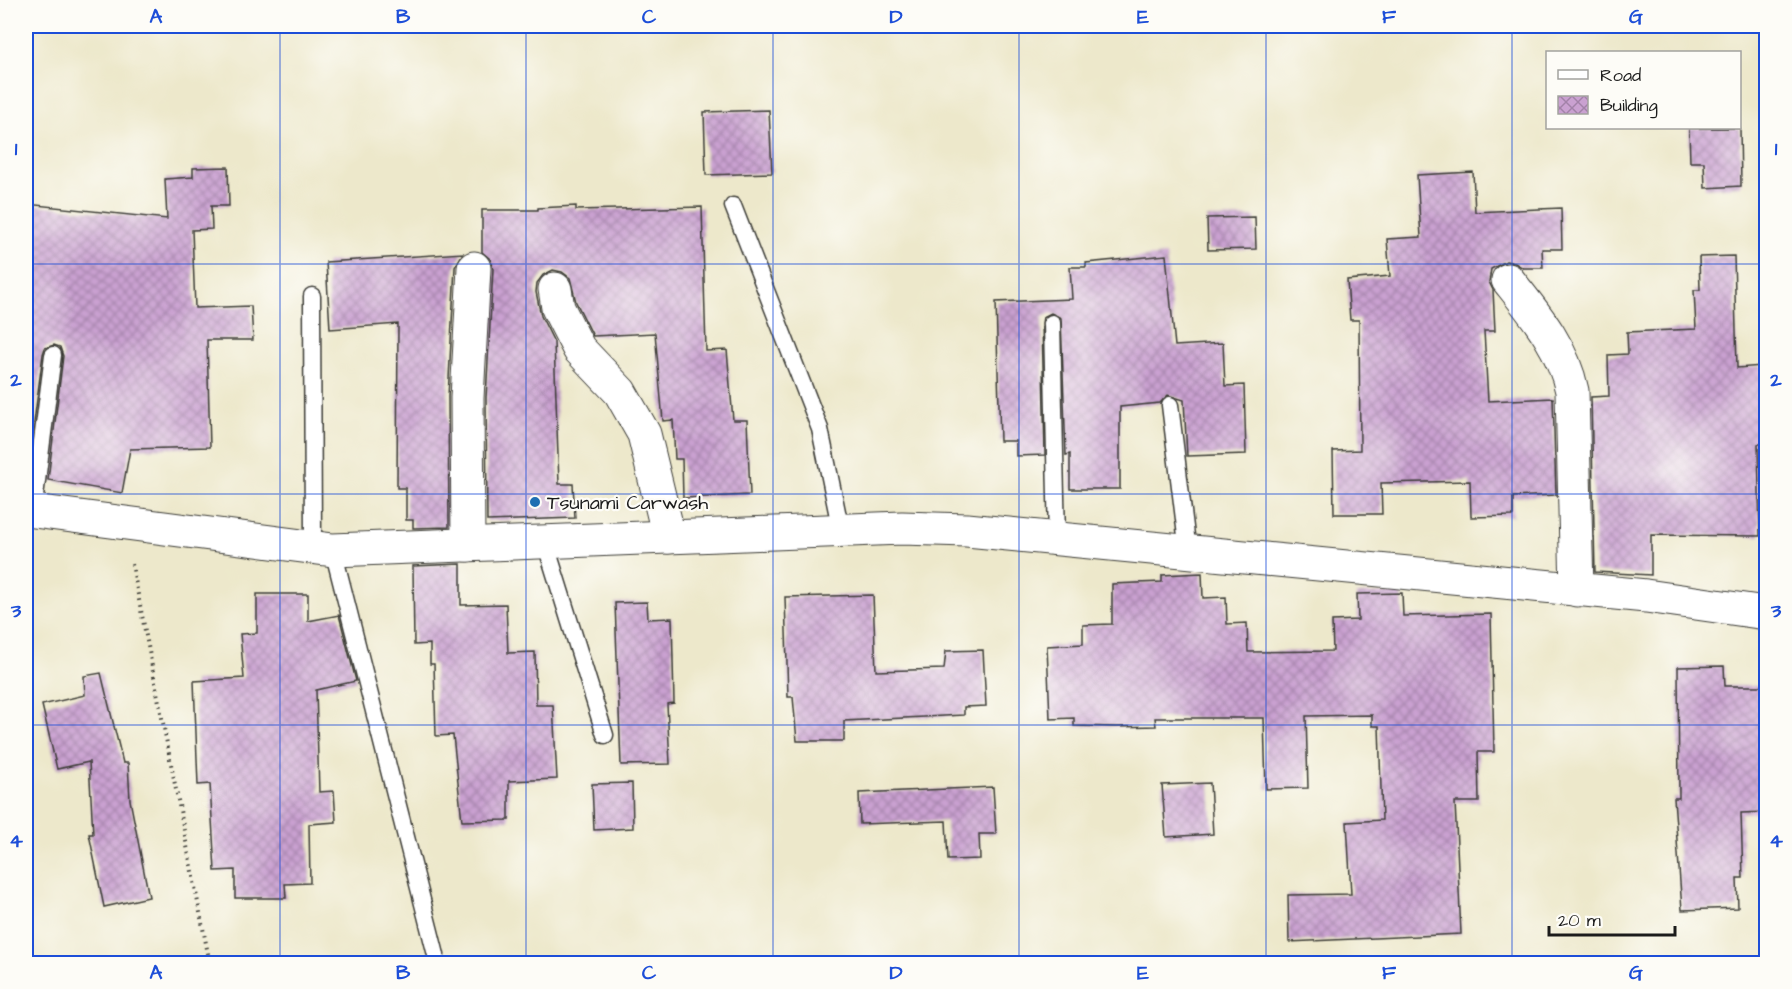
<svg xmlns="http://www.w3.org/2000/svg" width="1792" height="989" viewBox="0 0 1792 989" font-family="'Architects Daughter',sans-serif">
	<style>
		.building { fill: url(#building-cross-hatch) }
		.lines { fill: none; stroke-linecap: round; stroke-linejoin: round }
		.service-casing { stroke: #3b3b36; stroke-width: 19 }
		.minor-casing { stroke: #3b3b36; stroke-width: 35 }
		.tertiary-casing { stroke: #3b3b36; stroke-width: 35 }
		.path { stroke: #3b3b36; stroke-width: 4; stroke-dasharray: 1.5 4.5; stroke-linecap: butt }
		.service { stroke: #fff; stroke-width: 16 }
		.minor { stroke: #fff; stroke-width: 33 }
		.tertiary { stroke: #fff; stroke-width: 33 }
		.grid { fill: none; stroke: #1d4ed8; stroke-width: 1.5; stroke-opacity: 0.55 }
		.poi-dot { fill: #1f6fb2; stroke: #fdfcf7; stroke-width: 2 }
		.labels { text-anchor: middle; stroke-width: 4.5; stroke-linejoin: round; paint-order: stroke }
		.poi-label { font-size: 20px; fill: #1c1c1c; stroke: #fdfcf7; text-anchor: start }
		.neatline { fill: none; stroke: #1d4ed8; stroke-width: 2 }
		.grid-label { font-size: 20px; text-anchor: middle; font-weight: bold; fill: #1d4ed8 }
	</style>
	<defs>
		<pattern id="building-cross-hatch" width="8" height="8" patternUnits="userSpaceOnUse" patternTransform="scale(1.5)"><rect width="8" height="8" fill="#caa1d1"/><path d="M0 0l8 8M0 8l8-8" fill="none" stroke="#a382a9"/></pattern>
	</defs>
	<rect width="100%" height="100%" fill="#fdfcf7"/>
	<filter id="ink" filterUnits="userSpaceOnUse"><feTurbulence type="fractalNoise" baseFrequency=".0167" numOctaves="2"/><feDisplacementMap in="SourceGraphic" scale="12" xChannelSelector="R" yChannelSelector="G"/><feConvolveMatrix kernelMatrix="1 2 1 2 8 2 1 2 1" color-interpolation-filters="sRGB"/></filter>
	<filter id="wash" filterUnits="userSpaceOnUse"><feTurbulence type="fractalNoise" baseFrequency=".008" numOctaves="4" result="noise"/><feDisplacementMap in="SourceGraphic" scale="24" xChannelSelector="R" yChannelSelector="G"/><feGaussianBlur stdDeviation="1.35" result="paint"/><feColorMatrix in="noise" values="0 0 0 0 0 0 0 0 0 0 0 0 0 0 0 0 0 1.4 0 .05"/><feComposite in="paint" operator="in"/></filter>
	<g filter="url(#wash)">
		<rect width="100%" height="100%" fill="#ede8cb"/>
		<g id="blocks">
			<path class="building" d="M769,110L772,173L706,175L704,112Z
				M1689,128H1740L1741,186L1705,188L1704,162H1690Z
				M228,167L229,206H211L212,229L192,230L195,308L251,306L253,340H207L210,447L130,449L122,493L48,480L63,356L60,347L54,345L45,348L43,354L28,467H26V275H29L27,204L167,219L165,179L193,177V168Z
				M1473,172L1475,212L1561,208L1562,249H1542L1543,268H1523L1515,263L1506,261L1491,269L1489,282L1493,290L1495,331H1484L1488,401L1553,398L1556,495L1513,497V516L1471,517L1470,481L1381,483L1382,514H1334L1333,451L1360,450L1359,320H1350L1347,280L1390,276L1387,239L1421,237L1417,175Z
				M576,206V210L702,207L706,351L727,350L733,420H747L750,495L683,498L682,459H675L673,420L663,421L655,333L593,336L576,302L570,278L562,272L553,270L543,275L537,283L536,292L541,316L554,342L559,484H573L575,518L487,521L486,398L493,269L490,259L482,252V210H538V208Z
				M1255,217L1256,249L1208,250L1207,218Z
				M463,253L455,267L448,397L449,527L413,528V520H406V488H397L398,324L330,329L326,262Z
				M1166,255L1175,346L1223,343L1225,386L1244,385L1246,454L1187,456L1184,400L1168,395L1160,403L1120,407V489H1070V454L1066,455L1061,318L1051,313L1043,317L1042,323L1045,455L1016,456V441H1000L996,302L1072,299L1070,267H1086V263Z
				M1734,256L1737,368L1762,366L1765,444H1758L1760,536L1651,535V575L1595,572L1591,397L1609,396L1608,355L1628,354L1627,332L1696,329L1694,290H1700L1699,257Z
				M461,564V605L506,604L508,653L535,652L536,705H553L557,779L509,781V820L462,821L453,735L436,736L434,664H430V644L414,645L413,566Z
				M1202,573L1203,598L1226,597L1227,624L1247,623L1248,652L1333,651L1332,621L1358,620L1357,594L1402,593L1403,616L1491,614L1494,752H1478L1479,802H1455L1461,934L1289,942L1288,895L1351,894L1347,822L1382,820L1379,726H1372V715L1306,716L1308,788L1266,789L1264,718H1155L1156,726L1116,727L1074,726V718L1050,719L1047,646L1083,644V625L1112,624V584L1162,582V575Z
				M257,594H308V621L339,615L356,681L316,690L319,792L334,791L336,822L309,824L310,883L285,884L286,898H235V870L215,871L210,784L198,785L194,681L244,678L240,634L257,633Z
				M873,595L876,671L944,669L946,651L983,650L986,706L964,707V715L844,721V741H797L793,697H788L785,597Z
				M647,602L648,619L672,618L674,703L667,704L670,764L621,765L615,603Z
				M1724,666L1725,686H1767V812L1741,813L1743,878H1737L1738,908L1682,910L1674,798H1679L1678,667Z
				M101,673L123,763H128L130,800L149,897L104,907L89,834H93L89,762L57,769L42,705L85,695L84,676Z
				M632,783L633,828L594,830L592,784Z
				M1210,783L1213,834L1166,837L1162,785Z
				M993,787L996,834H979L980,859L948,860L946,821L860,824L859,793Z"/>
		</g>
	</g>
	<g filter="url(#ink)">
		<use href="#blocks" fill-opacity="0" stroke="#3b3b36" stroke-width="1.5"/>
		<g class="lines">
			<defs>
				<path id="service" d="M733,206L820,429L841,531
					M312,296L313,548
					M1052,323L1057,539
					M1170,405L1188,552
					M33,512L53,355
					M545,542L605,735
					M333,550L436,955"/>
				<path id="minor" d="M1508,280C1535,314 1563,347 1572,391L1577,590
					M555,289L558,308L579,349L620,392L644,434L669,537
					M468,545L467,398L474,268"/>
				<path id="tertiary" d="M26,510L333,550L902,528L967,530L1646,596L1766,613"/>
			</defs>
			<use href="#service" class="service-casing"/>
			<use href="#minor" class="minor-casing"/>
			<use href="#tertiary" class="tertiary-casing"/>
			<path class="path" d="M132,564L210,964"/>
			<use href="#service" class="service"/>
			<use href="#minor" class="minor"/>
			<use href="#tertiary" class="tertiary"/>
		</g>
	</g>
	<path class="grid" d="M280,26V964M526,26V964M773,26V964M1019,26V964M1266,26V964M1512,26V964M26,264H1766M26,494H1766M26,725H1766"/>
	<circle class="poi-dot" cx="535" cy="502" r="6"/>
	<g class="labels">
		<g class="poi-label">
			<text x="547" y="509">Tsunami Carwash</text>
		</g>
	</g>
	<rect width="1792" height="989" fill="none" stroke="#fdfcf7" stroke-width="66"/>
	<rect x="1546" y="51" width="195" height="78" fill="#fdfcf7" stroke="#a3a29f" stroke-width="1.5"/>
	<rect x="1558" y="70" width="30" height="9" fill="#ffffff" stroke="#a3a29f" stroke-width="1.5"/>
	<text x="1600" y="81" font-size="18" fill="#1c1c1c">Road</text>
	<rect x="1558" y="96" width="30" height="18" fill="url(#building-cross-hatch)" stroke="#a3a29f" stroke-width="1.5"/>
	<text x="1600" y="111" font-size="18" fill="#1c1c1c">Building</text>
	<path d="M1549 926v9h126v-9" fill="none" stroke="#1c1c1c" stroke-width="3"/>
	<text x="1558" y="926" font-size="18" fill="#1c1c1c" stroke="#fdfcf7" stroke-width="4.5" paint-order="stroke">20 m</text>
	<rect x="33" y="33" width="1726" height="923" class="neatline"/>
	<g class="grid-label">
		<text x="156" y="23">A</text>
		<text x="403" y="23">B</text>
		<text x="649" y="23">C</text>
		<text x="896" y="23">D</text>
		<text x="1143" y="23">E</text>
		<text x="1389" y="23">F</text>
		<text x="1636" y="23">G</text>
		<text x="16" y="155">1</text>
		<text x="1776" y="155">1</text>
		<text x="16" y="386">2</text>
		<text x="1776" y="386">2</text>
		<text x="16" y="617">3</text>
		<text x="1776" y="617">3</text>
		<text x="16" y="847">4</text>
		<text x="1776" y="847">4</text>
		<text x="156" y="979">A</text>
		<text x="403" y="979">B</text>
		<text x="649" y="979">C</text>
		<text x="896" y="979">D</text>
		<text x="1143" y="979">E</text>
		<text x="1389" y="979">F</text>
		<text x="1636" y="979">G</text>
	</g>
</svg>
